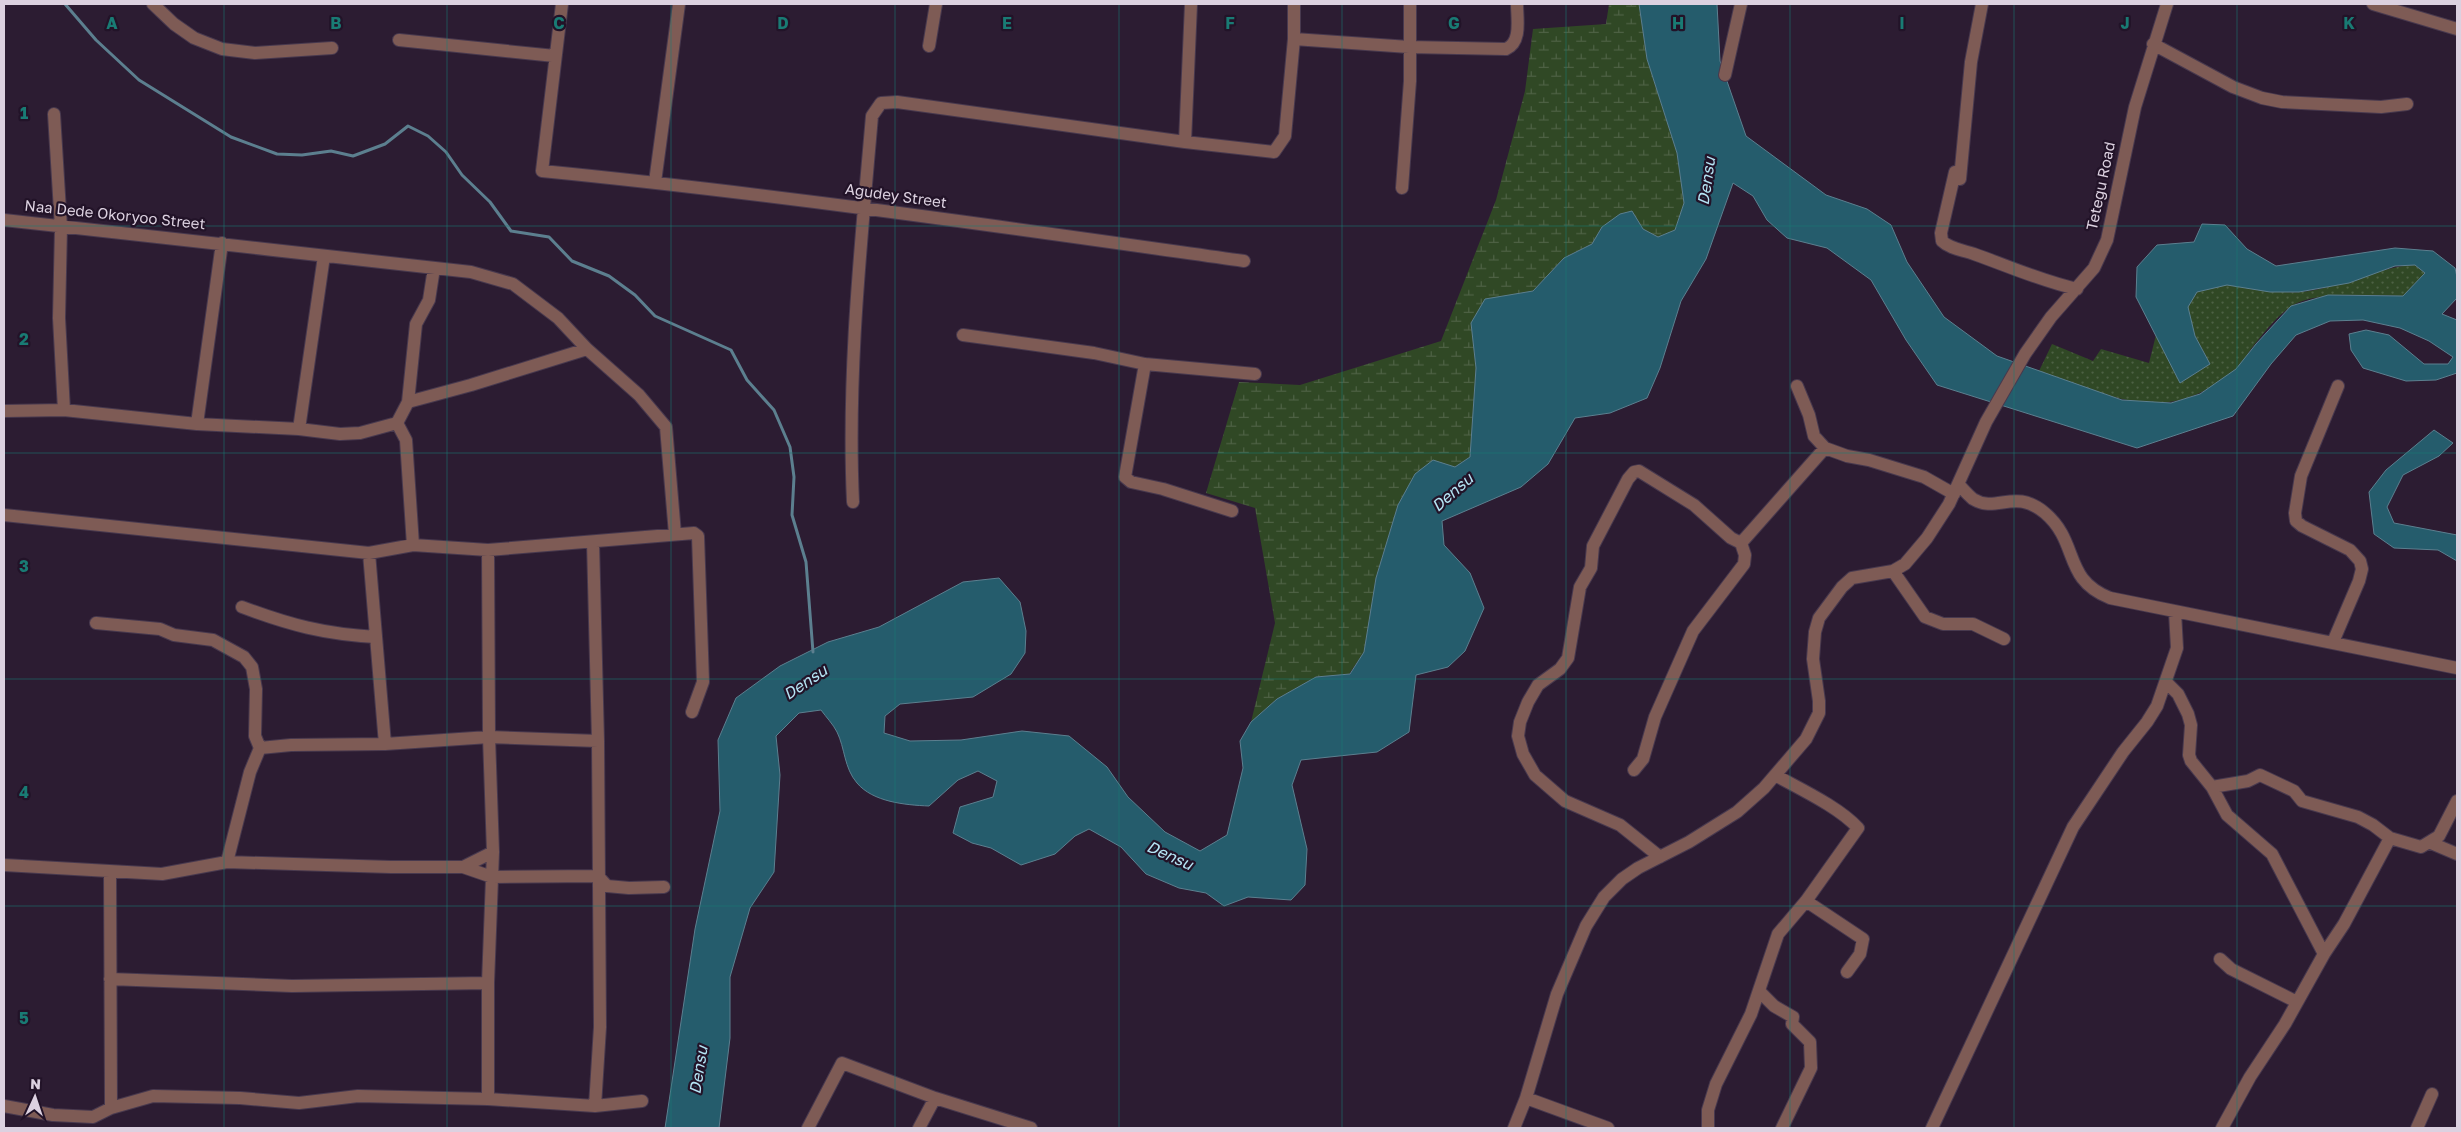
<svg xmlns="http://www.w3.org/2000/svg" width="2461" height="1132" viewBox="0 0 2461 1132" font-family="'Golos Text',sans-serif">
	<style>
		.grass { fill: url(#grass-dots) }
		.wetland { fill: url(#wetland-marsh) }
		.water { fill: #255c6c; stroke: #5c7f8f }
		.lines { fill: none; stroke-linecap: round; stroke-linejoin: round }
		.stream { stroke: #5c7f8f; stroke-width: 3 }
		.minor-casing { stroke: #48394e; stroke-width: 14 }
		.minor { stroke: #7e5b55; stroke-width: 12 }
		.grid { fill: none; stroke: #197b74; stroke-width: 1; stroke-opacity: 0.55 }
		.labels { text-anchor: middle; stroke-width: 4.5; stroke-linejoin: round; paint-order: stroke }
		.street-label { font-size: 15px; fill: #dcd1e0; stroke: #221328 }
		.water-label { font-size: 16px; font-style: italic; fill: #b5e5f5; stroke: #221328 }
		.grid-label { font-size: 16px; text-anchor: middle; font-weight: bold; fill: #197b74; stroke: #221328; stroke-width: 4.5; stroke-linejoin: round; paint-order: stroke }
	</style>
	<defs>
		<pattern id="grass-dots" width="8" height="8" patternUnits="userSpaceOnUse" patternTransform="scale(1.25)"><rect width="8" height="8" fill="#304825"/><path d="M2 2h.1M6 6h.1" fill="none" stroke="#4d6144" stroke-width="1.8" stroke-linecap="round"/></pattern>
		<pattern id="wetland-marsh" width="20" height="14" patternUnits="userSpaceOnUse" patternTransform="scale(1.25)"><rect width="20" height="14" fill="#304825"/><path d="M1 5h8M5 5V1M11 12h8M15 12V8" fill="none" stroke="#4d6144"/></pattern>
	</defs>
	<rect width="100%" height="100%" fill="#2c1c32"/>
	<path class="grass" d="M2415,265L2425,273L2403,296C2373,296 2314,290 2290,307C2276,317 2262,335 2251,349C2246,356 2241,365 2235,370C2166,428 2113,397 2039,371L2052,344L2093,361L2101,349L2149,363L2156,335L2181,382L2210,364L2195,336L2187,307L2197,292C2207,290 2218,285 2227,285C2251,284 2274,294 2300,292C2340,289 2375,267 2415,265Z"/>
	<path class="wetland" d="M1609,4H1639L1647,59L1677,153L1684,203L1675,231L1658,237L1643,229L1632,212L1602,227L1592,244L1564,258L1533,291L1514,295L1471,323L1476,368L1470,457L1398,505L1376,578L1364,652L1349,674L1316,677L1277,699L1251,722L1275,623L1255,508L1206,493L1239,382L1300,385L1441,341L1496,200L1525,91L1533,29L1606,24Z"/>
	<path class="water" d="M1639,4H1717L1720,61L1746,136L1826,195L1867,209L1891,225L1907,262L1944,317L1997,356L2122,400L2171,403L2200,394L2236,369L2256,344L2291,306L2328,295L2403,296L2425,273L2415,265L2395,266L2349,283L2299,292H2270L2227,285L2197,292L2188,307L2195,336L2210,364L2180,383L2136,297L2137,267L2157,245L2194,242L2202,224L2225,225L2247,249L2276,266L2395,248L2433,251L2455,268L2457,277V298L2442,314L2457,320V373L2436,380L2406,381L2363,368L2351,350L2349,334L2366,330L2389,335L2424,364H2448L2453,357L2429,341L2400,328L2363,320L2330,321L2296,335L2271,364L2233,416L2137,448L1937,385L1906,340L1871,280L1827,248L1787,238L1767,220L1753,196L1733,183L1706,259L1681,301L1660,368L1647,398L1610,413L1575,418L1548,464L1521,487L1442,521L1444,545L1470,573L1484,608L1465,651L1448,667L1416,675L1409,732L1377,752L1301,760L1292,785L1307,849L1305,885L1291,900L1248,897L1224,906L1206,893L1179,888L1146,874L1121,847L1089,829L1075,836L1055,854L1021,865L991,848L972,843L953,833L960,807L993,797L997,781L978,771L958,780L929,806C905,805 873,802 857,783C844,768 845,748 837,732C833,724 826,717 821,710L799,713L776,736L780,775L774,872L750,908L730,977V1038L719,1128H665L695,929L720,811L718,740L736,698L780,666L828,642L879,627L963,582L999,578L1020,602L1026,631L1025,653L1011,674L973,697L900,704L885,716L884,733L910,741L961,740L1022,731L1069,736L1107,767L1128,797L1165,832L1200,851L1227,835L1243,768L1240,741L1251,722L1277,699L1316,677L1350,674L1364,652L1376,578L1398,505L1415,474L1433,460L1455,467L1470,457L1476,368L1471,323L1485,299L1533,291L1564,258L1592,244L1602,227L1620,214L1632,211L1643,229L1658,237L1675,230L1684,203L1677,153L1647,59Z
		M2434,430L2453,443L2439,456L2403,475L2387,507L2394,523L2457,535V561L2438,550L2394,548L2374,534L2369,492L2386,470Z"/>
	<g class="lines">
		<path class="stream" d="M65,4L96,40L139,80L231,137L277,154L302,155L331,151L353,156L385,144L408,126L428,136L446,152L462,175L490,202L511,231L549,237L572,261L609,276L635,295L655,316L731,350L747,380L774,410L790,447L794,477L792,515L806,562L813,652"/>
		<defs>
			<path id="minor" d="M153,4L174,24L194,38L222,49L255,53L332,48
				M562,4L542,171C777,194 1010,228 1244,261
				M2373,4L2457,29
				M1294,39L1409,47L1506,49C1522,42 1517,19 1517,4
				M399,40L555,56
				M2153,44L2233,87L2262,98L2282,102L2381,107L2407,104
				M929,46L936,4
				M1725,75L1741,4
				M54,114L61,227L59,318L64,410
				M1185,142L1191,4
				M1955,172L1941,233L1942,241C1950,249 1963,250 1974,254C2008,266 2041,281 2077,289
				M1960,179L1971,62L1982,4
				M655,182L679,4
				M1402,188L1410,81V4
				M4,220L471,272L513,284L558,318L587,349L639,395L666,427L675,534
				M963,335L1094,353L1145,364L1255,374
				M1145,364L1125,477L1131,482L1163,489L1232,511
				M1797,386L1809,415L1814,436L1825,448L1847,456L1869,460L1924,477L1954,494
				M408,402L471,385L587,349
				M4,411L64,410L197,424L299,429L340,434L360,433L397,423L408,402L416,324L429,300L434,268
				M397,423L406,440L413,545
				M197,424L222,243
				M299,429L324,256
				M1959,485C1963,489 1968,495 1973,499C1997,514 2014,487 2045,513C2080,543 2062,579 2110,598L2457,668
				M853,502C847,374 861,244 872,116L881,103L897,102L1185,142L1274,152L1285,136L1294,39V4
				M4,515L369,553L413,545L488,550L694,533L698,536L703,682L692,712
				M1741,543L1825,448
				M369,553L385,744
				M1893,571L1925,617L1943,624H1973L2004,639
				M242,607C290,625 324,634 376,637
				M96,623L160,629L174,635L213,640L244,657L252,667L256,689L255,736L260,748L250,772L227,862
				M2333,642L2359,581L2362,569L2360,561L2350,550L2302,526L2296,521L2295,513L2301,476L2338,386
				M2166,682L2178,694L2188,714L2191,725L2189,755L2191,761L2212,787L2227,815L2272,854L2324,954
				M260,748L291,745L385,744L489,737L598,741
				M1634,770L1643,759L1655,717L1693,631L1744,564L1745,555L1741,543L1731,538L1694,505L1639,471L1634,472L1628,479L1593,546L1591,568L1580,587L1568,658L1560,669L1538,685L1528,702L1520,722L1518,736L1523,754L1535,775L1565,801L1620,825L1660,857
				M2212,787L2248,781L2260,775L2294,791L2302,801L2358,817L2373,825L2390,838L2421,847L2439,836L2457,801
				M2431,843L2457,854
				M4,865L162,874L227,862L391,867H463L493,852
				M463,867L492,877L598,876L607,886L629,888L664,887
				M1806,901L1863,939L1860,954L1847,972
				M2220,959L2231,969L2297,1002
				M110,979L292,986L488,983
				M1760,992L1774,1006L1793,1017L1792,1024L1810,1042L1811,1068L1782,1128
				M1526,1098L1608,1128
				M488,1099V983L493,852L489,737L488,550
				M4,1106L53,1115L93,1117L111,1108L110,872
				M595,1106L642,1101
				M111,1108L153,1096L240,1098L299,1103L358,1096L488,1099L595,1106L600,1027L598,741L593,542
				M808,1128L842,1063L935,1098L1031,1128
				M919,1128L935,1098
				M1514,1128L1526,1098L1557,994L1586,926L1604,897L1622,879L1638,868L1689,842L1737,812L1764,788L1806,739L1819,713V701L1813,659L1815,632L1819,618L1842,587L1852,578L1893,571L1905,564L1927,538L1949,504L1986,422L2025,354L2051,317L2094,268L2107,240L2135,107L2167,4
				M1708,1128V1110L1716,1084L1751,1014L1778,934L1806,901L1858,828C1839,807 1800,789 1775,775
				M1932,1128L2073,827L2123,752L2147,722L2157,706L2177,648L2175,612
				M2222,1128L2250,1077L2285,1024L2324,954L2344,924L2390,838
				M2417,1128L2432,1094"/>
		</defs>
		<use href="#minor" class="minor-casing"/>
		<use href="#minor" class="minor"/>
	</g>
	<path class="grid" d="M224,4V1128M447,4V1128M671,4V1128M895,4V1128M1119,4V1128M1342,4V1128M1566,4V1128M1790,4V1128M2014,4V1128M2237,4V1128M4,226H2457M4,453H2457M4,679H2457M4,906H2457"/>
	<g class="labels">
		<g class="street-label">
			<text transform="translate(2101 186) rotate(-78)" y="5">Tetegu Road</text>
			<text transform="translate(896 196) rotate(8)" y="5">Agudey Street</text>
			<text transform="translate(115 215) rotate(6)" y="5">Naa Dede Okoryoo Street</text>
		</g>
		<g class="water-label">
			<text transform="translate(1706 181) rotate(-82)" y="6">Densu</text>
			<text transform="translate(1452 492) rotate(-41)" y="6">Densu</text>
			<text transform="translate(805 682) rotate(-34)" y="6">Densu</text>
			<text transform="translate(1170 855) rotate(24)" y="6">Densu</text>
			<text transform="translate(698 1070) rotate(-81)" y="6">Densu</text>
		</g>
	</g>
	<g class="grid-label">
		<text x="112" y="29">A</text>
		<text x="336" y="29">B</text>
		<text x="559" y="29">C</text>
		<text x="783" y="29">D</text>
		<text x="1007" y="29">E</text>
		<text x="1230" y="29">F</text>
		<text x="1454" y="29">G</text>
		<text x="1678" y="29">H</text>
		<text x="1902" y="29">I</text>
		<text x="2125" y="29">J</text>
		<text x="2349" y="29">K</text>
		<text x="24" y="119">1</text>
		<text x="24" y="345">2</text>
		<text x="24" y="572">3</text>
		<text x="24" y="798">4</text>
		<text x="24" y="1024">5</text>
	</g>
	<rect width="2461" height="1132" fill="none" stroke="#dcd1e0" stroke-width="10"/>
	<g transform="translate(35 1097) rotate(3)" stroke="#221328" stroke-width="4" paint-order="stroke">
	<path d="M0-4L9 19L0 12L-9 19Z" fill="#dcd1e0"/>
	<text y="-8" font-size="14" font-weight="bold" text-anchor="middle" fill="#dcd1e0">N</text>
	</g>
</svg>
